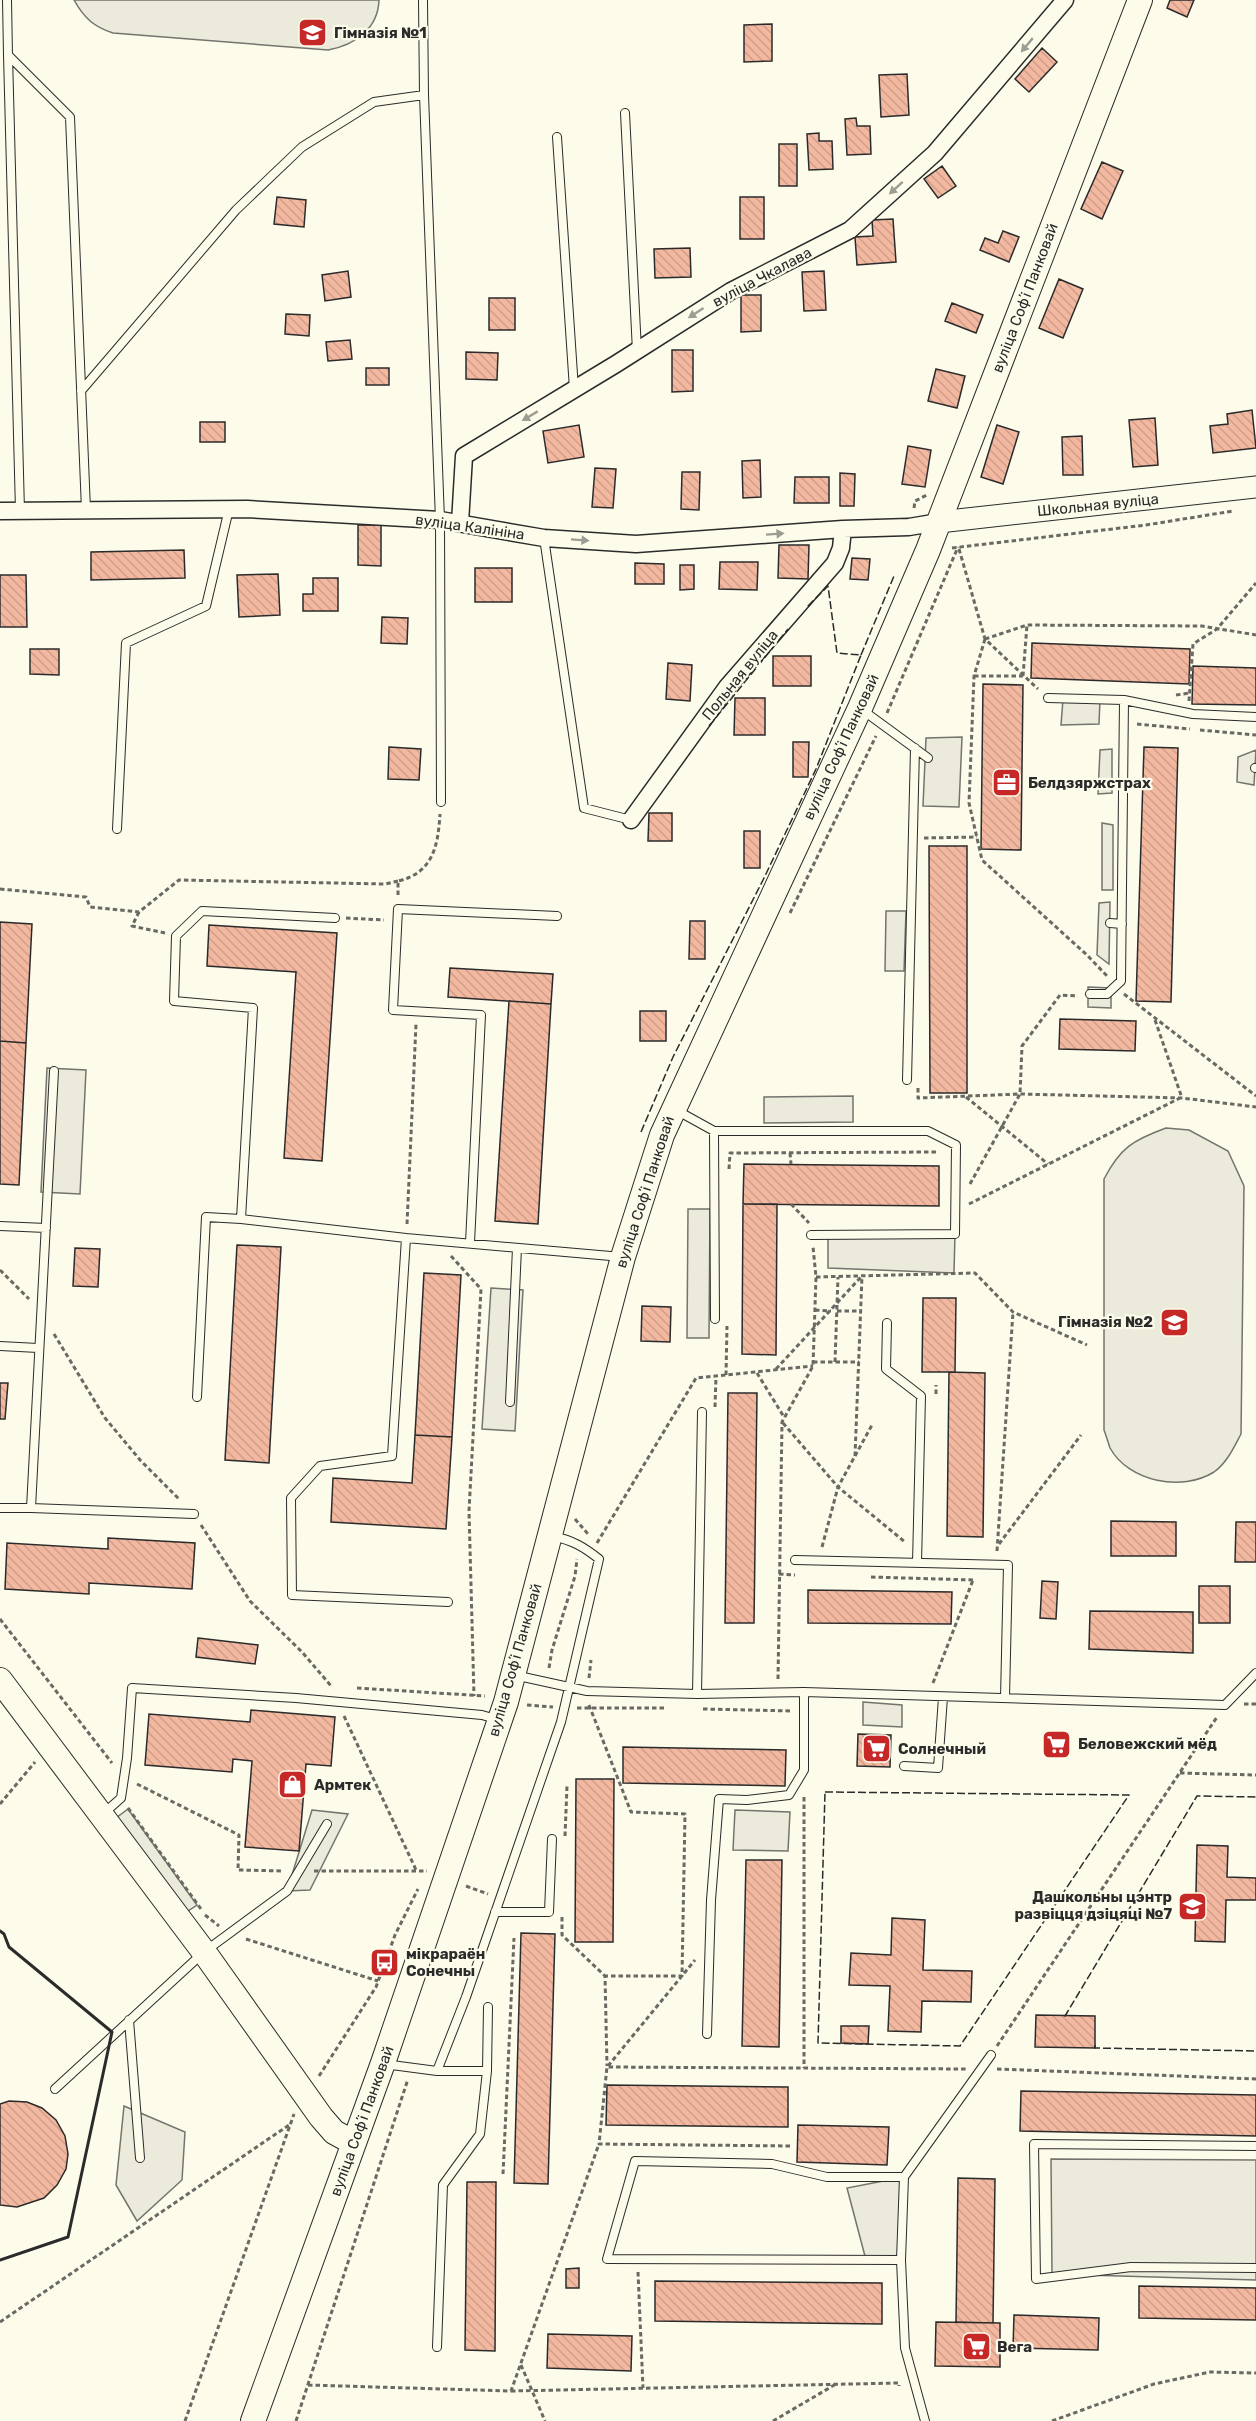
<svg xmlns="http://www.w3.org/2000/svg" width="1256" height="2421" viewBox="0 0 1256 2421" font-family="Rubik,sans-serif">
	<style>
		.green { fill: #ecebdb; stroke: #74746e; stroke-width: 1.5 }
		.parking { fill: #eceadb; stroke: #74746e; stroke-width: 1.5 }
		.building { fill: url(#building-back-hatch); stroke: #2b2b2b; stroke-width: 1.5 }
		.lines { fill: none; stroke-linecap: round; stroke-linejoin: round }
		.service-casing { stroke: #2b2b2b; stroke-width: 10 }
		.minor-casing { stroke: #2b2b2b; stroke-width: 19 }
		.tertiary-casing { stroke: #2b2b2b; stroke-width: 23 }
		.secondary-casing { stroke: #2b2b2b; stroke-width: 26 }
		.path { stroke: #6a6964; stroke-width: 3; stroke-dasharray: 4.5 3; stroke-linecap: butt }
		.service { stroke: #fdfbea; stroke-width: 8 }
		.minor { stroke: #fdfbea; stroke-width: 16 }
		.tertiary { stroke: #fdfbea; stroke-width: 21 }
		.secondary { stroke: #fdfbea; stroke-width: 24 }
		.fence { stroke: #2b2b2b; stroke-width: 1.5; stroke-dasharray: 8 3; stroke-linecap: butt }
		.wall { stroke: #2b2b2b; stroke-width: 3 }
		.oneway { fill: #9e9d94 }
		.labels { text-anchor: middle; stroke-width: 4.5; stroke-linejoin: round; paint-order: stroke }
		.poi-label { font-size: 15px; font-weight: bold; fill: #2b2b2b; stroke: #fdfbea; text-anchor: start }
		.street-label { font-size: 15px; fill: #2b2b2b; stroke: #fdfbea }
	</style>
	<defs>
		<pattern id="building-back-hatch" width="6" height="6" patternUnits="userSpaceOnUse" patternTransform="scale(1.5)"><rect width="6" height="6" fill="#f2b8a0"/><path d="M-1 5l2 2M0 0l6 6M5-1l2 2" fill="none" stroke="#d09e8a"/></pattern>
	</defs>
	<rect width="100%" height="100%" fill="#fdfbea"/>
	<path class="green" d="M74,0H379C378,29 355,45 328,50L113,33C94,27 84,18 74,0Z
		M1166,1128L1189,1130L1228,1151L1244,1186L1241,1434C1234,1447 1227,1463 1214,1472C1182,1492 1129,1482 1110,1448C1108,1442 1106,1435 1104,1430V1179C1120,1148 1133,1140 1166,1128Z
		M1051,2159L1256,2160V2280L1052,2274Z"/>
	<path class="parking" d="M1063,699H1100L1099,724L1061,725Z
		M962,737L959,807L923,806L926,738Z
		M1112,749V793L1098,794L1100,750Z
		M1256,750L1254,785L1237,782L1238,757Z
		M1102,823L1113,825V890H1102Z
		M1110,902L1109,964L1097,955L1099,903Z
		M886,911H906L904,971H885Z
		M1088,987L1111,988V1008L1088,1007Z
		M47,1068L86,1070L80,1194L41,1192Z
		M853,1096V1122L764,1123V1097Z
		M688,1209H710L709,1338H687Z
		M828,1234H955L954,1273L828,1268Z
		M491,1288L523,1290L515,1431L482,1429Z
		M863,1702L902,1705V1727L863,1725Z
		M128,1809L197,1905L185,1913L116,1818Z
		M312,1810L348,1814L310,1890L287,1891Z
		M735,1810L790,1812L788,1851L733,1850Z
		M124,2106L185,2132L182,2180L137,2221L116,2185Z
		M904,2177L901,2260H866L847,2188Z"/>
	<path class="building" d="M1170,0H1194L1187,17L1167,8Z
		M772,24V61L744,62V25Z
		M1042,48L1057,62L1029,92L1015,79Z
		M907,74L909,115L881,117L879,75Z
		M856,118L857,126H870L871,154L847,155L845,119Z
		M819,133V141H832L833,169L809,170L807,134Z
		M779,144H797V186H779Z
		M1102,162L1123,171L1102,219L1081,209Z
		M942,166L956,186L938,198L924,179Z
		M277,197L306,200L304,227L274,224Z
		M740,197H764V239H740Z
		M893,219L896,262L857,265L855,237L873,236L872,220Z
		M1003,231L1019,237L1009,262L980,250L985,238L998,243Z
		M690,248L691,277L655,278L654,249Z
		M348,271L351,297L325,301L322,275Z
		M824,271L826,310L804,311L802,272Z
		M1059,279L1083,289L1063,338L1039,328Z
		M741,295H761V331L741,332Z
		M489,298H515V330H489Z
		M952,303L983,315L976,333L945,321Z
		M286,314L310,315L309,336L285,334Z
		M350,340L352,359L328,361L326,342Z
		M672,350H693V391L672,392Z
		M466,352L498,353L497,380L466,379Z
		M366,368H389V385H366Z
		M936,369L965,376L957,408L928,401Z
		M1252,410L1256,448L1213,453L1210,426L1228,424L1227,414Z
		M1155,418L1158,465L1133,467L1129,420Z
		M200,422H225V442H200Z
		M579,425L584,457L548,463L543,431Z
		M997,425L1019,432L1003,484L981,477Z
		M1082,436L1083,475H1063L1062,437Z
		M908,446L931,450L925,487L902,484Z
		M760,460L761,497L743,498L742,461Z
		M595,468L616,469L613,508L592,507Z
		M682,472H700L699,510L681,509Z
		M840,473L855,474L854,506H840Z
		M795,477H829V503H794Z
		M358,525H381V566L358,565Z
		M779,545H809L808,579L778,578Z
		M184,550L185,578L91,580V552Z
		M852,558L870,559L868,580L850,579Z
		M720,562H758L757,590L719,589Z
		M635,563L664,564V584H635Z
		M680,565H694V589L680,590Z
		M475,568H512V602H475Z
		M278,574L280,615L239,617L237,575Z
		M0,575H26L27,627H0Z
		M313,578H338V611H303V594H313Z
		M382,617L408,618L407,644L381,643Z
		M1032,643L1190,649L1189,684L1031,678Z
		M30,649H59V675L30,674Z
		M773,656H811V686H773Z
		M668,663L692,665L690,701L666,699Z
		M1193,666L1256,668V705L1192,704Z
		M983,684L1023,685L1021,850L981,849Z
		M735,698H765V735H734Z
		M793,742H809L808,777H793Z
		M389,747L421,749L419,780L388,779Z
		M1144,747L1178,748L1171,1002L1136,1001Z
		M649,813H672V841H648Z
		M744,831H760V868H744Z
		M929,846H967V1093H930Z
		M690,921H705V959H689Z
		M0,922L32,924L26,1043L0,1041Z
		M209,925L337,933L322,1161L284,1158L296,972L207,966Z
		M450,968L553,974L551,1004L448,997Z
		M509,1001L551,1004L538,1224L495,1221Z
		M640,1011H666V1041H640Z
		M1060,1019L1136,1021L1135,1051L1059,1049Z
		M0,1041L26,1043L19,1185L0,1184Z
		M744,1164L939,1166V1206L743,1204Z
		M743,1204H777L776,1355L742,1354Z
		M237,1245L281,1247L269,1463L225,1460Z
		M75,1248L100,1249L98,1287L73,1286Z
		M424,1273L461,1275L452,1437L415,1435Z
		M923,1298H956L955,1372H922Z
		M642,1306L671,1307L670,1342L641,1341Z
		M949,1372L985,1373L983,1537L947,1536Z
		M0,1383H8L5,1419H0Z
		M728,1393H757L754,1623H725Z
		M415,1435L452,1437L446,1529L331,1522L333,1478L412,1483Z
		M1111,1521L1176,1522V1556H1111Z
		M1236,1522H1256V1562H1235Z
		M108,1538L195,1543L192,1589L89,1583V1594L5,1589L7,1543L108,1549Z
		M1042,1581L1058,1582L1056,1619L1040,1618Z
		M1199,1586H1230V1623H1199Z
		M808,1590L952,1592L951,1624L808,1623Z
		M1090,1611L1193,1612V1653L1089,1649Z
		M198,1638L258,1645L255,1664L196,1657Z
		M251,1710L335,1717L331,1766L306,1764L299,1851L245,1847L252,1761L233,1759L232,1772L145,1765L149,1714L250,1722Z
		M858,1734L891,1735L890,1767L857,1766Z
		M1047,1735L1065,1736L1064,1755L1046,1754Z
		M623,1747L786,1750L785,1786L623,1783Z
		M576,1779H614L613,1942H575Z
		M1197,1845L1228,1846L1227,1877L1256,1878V1900H1226L1225,1942L1195,1941Z
		M746,1860H782L779,2047L742,2046Z
		M892,1918L925,1920L923,1970L972,1971L971,2002L922,2001L921,2032L888,2031L890,1986L849,1985L851,1953L891,1955Z
		M521,1933L555,1934L548,2184L514,2183Z
		M1036,2015L1095,2016V2048L1035,2047Z
		M841,2026H869L868,2044L841,2043Z
		M607,2085L788,2087V2127L606,2125Z
		M1021,2091L1256,2095V2136L1020,2131Z
		M9,2101L27,2102L42,2108L56,2120L65,2136L68,2154L66,2169L57,2185L44,2198L17,2207L0,2205V2104Z
		M798,2125L889,2127L887,2165L797,2162Z
		M958,2178L995,2179L993,2323L956,2322Z
		M467,2182H496L495,2351L465,2350Z
		M579,2268V2288H566V2269Z
		M655,2281L882,2283V2324L655,2321Z
		M1139,2286L1256,2288V2320L1139,2318Z
		M1014,2315L1099,2318L1098,2350L1013,2348Z
		M936,2322L1000,2323V2367L935,2366Z
		M548,2334L632,2336L631,2371L547,2368Z"/>
	<g class="lines">
		<defs>
			<path id="service" d="M7,0L8,55L70,117L86,510
				M423,0L424,95
				M8,55L20,511
				M625,113L637,351
				M557,137L574,389
				M81,391L236,210L302,147L374,102L424,95L440,520L441,802
				M544,538L584,808L631,820
				M1048,698L1124,700
				M861,709L928,758
				M1255,768H1256
				M117,829L126,643L206,606L229,509
				M1110,923L1122,924
				M1090,994H1107L1121,981L1124,700L1193,714L1256,717
				M907,1080L915,748
				M676,1110L714,1131H928L956,1145L955,1234L811,1235
				M714,1131L715,1319
				M241,1219L253,1008L174,1001L176,936L202,911L335,918
				M0,1226L46,1228
				M470,1243L481,1015L393,1010L398,909L557,916
				M887,1323L886,1369L921,1396L917,1563
				M0,1346L38,1348
				M197,1397L206,1217L241,1219L406,1238
				M510,1402L517,1248
				M0,1508H31L54,1071
				M31,1508L194,1514
				M795,1560L1008,1565L1005,1698
				M448,1602L292,1595L291,1498L320,1466L392,1456L406,1238L622,1257
				M514,1675L587,1691L697,1694L804,1692L1225,1705L1256,1673
				M697,1694L702,1412
				M904,1766L938,1768L943,1697
				M103,1814L121,1798L127,1758L132,1688L296,1698L482,1715L499,1720
				M495,1912H549L552,1839
				M129,2020L140,2158
				M707,2034L711,1900L719,1799L747,1800L789,1795L804,1770V1692
				M384,2064L437,2071L466,1997L561,1722L599,1559C584,1547 572,1540 552,1536
				M437,2071H487L488,2007
				M55,2089L204,1952L287,1891L327,1824
				M1256,2146L1034,2144L1036,2279L1131,2267L1256,2268
				M904,2177L991,2055
				M901,2260L607,2259L635,2161L772,2164L827,2177H904L901,2260L905,2348L925,2421
				M437,2347L443,2185L480,2134L487,2071"/>
			<path id="minor" d="M0,511L247,509L440,520L544,538L636,544L843,529L909,527L939,522
				M460,523L464,456L616,364L731,291L850,230L935,153L1065,0
				M631,820L727,687L835,563L841,548L843,529"/>
			<path id="tertiary" d="M939,522L1256,487"/>
			<path id="secondary" d="M0,1680L204,1952L321,2117L334,2132L354,2143
				M253,2421L383,2063L506,1702L623,1257L662,1135L860,708L928,550L1140,0"/>
		</defs>
		<use href="#service" class="service-casing"/>
		<use href="#minor" class="minor-casing"/>
		<use href="#tertiary" class="tertiary-casing"/>
		<use href="#secondary" class="secondary-casing"/>
		<path class="path" d="M914,508L915,501L927,495
			M952,548L1146,525L1233,511
			M959,549L985,639L1038,689
			M985,639L974,676L969,803L982,860L1087,955L1107,976
			M985,639L1027,625L1202,626L1256,635
			M974,676H1023
			M1023,676L1027,625
			M1176,695L1190,693
			M1189,701L1193,644L1217,629L1256,583
			M887,713L958,547
			M1137,724L1190,729
			M1200,730L1256,735
			M924,838L977,837
			M0,889L86,897L90,907L139,912L179,880L385,884L398,881
			M398,895V881C433,873 438,846 440,814
			M139,912L132,926L165,933
			M790,913L876,736
			M346,918L384,920
			M1124,994L1256,1096
			M1155,1020L1182,1098
			M918,1088V1098L1020,1094L1182,1098L1256,1107
			M966,1097L1048,1164
			M790,1153L791,1164
			M729,1169L730,1153L938,1152
			M970,1184L1020,1094L1022,1046L1060,995L1078,996
			M791,1204L809,1223
			M969,1204L1180,1098
			M407,1224L416,1024
			M451,1256L481,1289L469,1511L474,1696
			M0,1270L29,1299
			M816,1277L975,1273L1013,1312L1087,1345
			M815,1310L831,1311
			M837,1311H861
			M54,1334L105,1418L141,1461L180,1500
			M813,1362H859
			M835,1362L838,1277
			M776,1369L861,1277
			M757,1373L784,1417
			M726,1375L727,1326
			M936,1394V1385
			M715,1407L716,1376
			M783,1423L838,1487L905,1542
			M855,1456L862,1276
			M575,1519L588,1534
			M201,1525L250,1601L302,1652L332,1687
			M597,1543L696,1378L813,1366
			M999,1544L1081,1435
			M822,1547L838,1487L872,1425
			M997,1551L1013,1312
			M779,1574L795,1575
			M871,1577L973,1580
			M0,1619L112,1763
			M549,1668L552,1650L575,1576L577,1559
			M589,1678L591,1660
			M778,1679L782,1422L813,1366L816,1277L813,1247
			M933,1683L973,1580
			M357,1688L485,1696
			M1244,1704H1256
			M527,1705L553,1707
			M589,1705L631,1812L685,1814L682,1976H605
			M577,1708H664
			M703,1709L793,1711
			M344,1716L417,1872
			M1180,1773L1256,1775
			M137,1784L239,1835L238,1870L283,1871
			M804,1797V2068
			M0,1804L35,1762
			M128,1808L201,1909
			M565,1836L567,1786
			M314,1871H427
			M466,1886L488,1894
			M205,1915L219,1926
			M562,1917V1935L605,1976L607,2066
			M246,1939L378,1981
			M997,2046L1217,1717
			M608,2066L695,1960
			M997,2069L1256,2079
			M319,2076L376,1987L395,1935L418,1889
			M790,2146L599,2144L607,2067L966,2069
			M503,2174L514,1938
			M638,2272L643,2388
			M0,2322L289,2125
			M521,2365L545,2421
			M308,2385L511,2391L599,2144
			M511,2391L899,2383V2386
			M185,2421L294,2114
			M296,2421L408,2079
			M773,2421L836,2384
			M1052,2421L1154,2384L1210,2372L1256,2373"/>
		<use href="#service" class="service"/>
		<use href="#minor" class="minor"/>
		<use href="#tertiary" class="tertiary"/>
		<use href="#secondary" class="secondary"/>
		<path class="fence" d="M861,655L894,576
			M709,726L788,629
			M641,1132L673,1057L764,878L816,769L861,655L837,653L828,586L806,608
			M825,1792L1129,1795L960,2046L818,2043Z
			M1066,2016H1065L1197,1796L1256,1797
			M1095,2045V2048L1256,2051"/>
		<path class="wall" d="M0,1931L4,1934L9,1947L112,2032L68,2237L0,2260"/>
	</g>
	<defs><path id="oneway-solid" d="M-6-.8H1V-3.2L6.5 0L1 3.2V.8H-6Z" transform="scale(1.5)"/></defs>
	<g class="oneway">
		<use href="#oneway-solid" transform="translate(1027 45) rotate(130)"/>
		<use href="#oneway-solid" transform="translate(896 188) rotate(138)"/>
		<use href="#oneway-solid" transform="translate(696 313) rotate(147)"/>
		<use href="#oneway-solid" transform="translate(530 416) rotate(149)"/>
		<use href="#oneway-solid" transform="translate(775 534) rotate(-4)"/>
		<use href="#oneway-solid" transform="translate(580 540) rotate(4)"/>
	</g>
	<defs>
		<symbol id="school-square" viewBox="-11 -11 22 22"><rect x="-9" y="-9" width="18" height="18" rx="4" fill="#c62828" stroke="#fdfbea"/><path d="M0-5L7-2L0 1L-7-2ZM-4 1L0 2.5L4 1V4Q0 6-4 4Z" fill="#fff"/></symbol>
		<symbol id="office-square" viewBox="-11 -11 22 22"><rect x="-9" y="-9" width="18" height="18" rx="4" fill="#c62828" stroke="#fdfbea"/><path d="M-6-3h4V-5.5h4V-3h4V5H-6ZM-1-4.5V-3h2v-1.5ZM-6 0V1H6V0Z" fill="#fff"/></symbol>
		<symbol id="supermarket-square" viewBox="-11 -11 22 22"><rect x="-9" y="-9" width="18" height="18" rx="4" fill="#c62828" stroke="#fdfbea"/><path d="M-6-5.5h2.5l.6 2H6L4.5 2H-2.5L-4.4-4H-6ZM-1.5 3.2a1.3 1.3 0 1 0 .1 0ZM3 3.2a1.3 1.3 0 1 0 .1 0Z" fill="#fff"/></symbol>
		<symbol id="shop-square" viewBox="-11 -11 22 22"><rect x="-9" y="-9" width="18" height="18" rx="4" fill="#c62828" stroke="#fdfbea"/><path d="M-5-2.5h2.3a2.7 3.5 0 0 1 5.4 0H5L5.5 6h-11ZM-1.5-2.5h3a1.5 2.3 0 0 0-3 0Z" fill="#fff"/></symbol>
		<symbol id="bus-square" viewBox="-11 -11 22 22"><rect x="-9" y="-9" width="18" height="18" rx="4" fill="#c62828" stroke="#fdfbea"/><path d="M-5-6H5V4H4V6H2V4H-2V6H-4V4H-5ZM-3.5-4V0h7V-4ZM-3.5 1.2v1.5H-2V1.2ZM2 1.2v1.5H3.5V1.2Z" fill="#fff"/></symbol>
	</defs>
	<g fill-rule="evenodd">
		<use href="#school-square" x="296" y="16" width="33" height="33"/>
		<use href="#office-square" x="990" y="766" width="33" height="33"/>
		<use href="#school-square" x="1158" y="1306" width="33" height="33"/>
		<use href="#supermarket-square" x="1040" y="1728" width="33" height="33"/>
		<use href="#supermarket-square" x="860" y="1732" width="33" height="33"/>
		<use href="#shop-square" x="276" y="1768" width="33" height="33"/>
		<use href="#school-square" x="1176" y="1890" width="33" height="33"/>
		<use href="#bus-square" x="368" y="1946" width="33" height="33"/>
		<use href="#supermarket-square" x="960" y="2330" width="33" height="33"/>
	</g>
	<g class="labels">
		<g class="poi-label">
			<text x="334" y="38">Гімназія №1</text>
			<text x="1028" y="788">Белдзяржстрах</text>
			<text x="1153" y="1327" text-anchor="end">Гімназія №2</text>
			<text x="1078" y="1749">Беловежский мёд</text>
			<text x="898" y="1754">Солнечный</text>
			<text x="314" y="1790">Армтек</text>
			<text x="1172" y="1902" text-anchor="end">Дашкольны цэнтр<tspan x="1172" dy="17">развіцця дзіцяці №7</tspan></text>
			<text x="406" y="1959">мікрараён<tspan x="406" dy="17">Сонечны</tspan></text>
			<text x="997" y="2352">Вега</text>
		</g>
		<g class="street-label">
			<text transform="translate(762 277) rotate(-28)" y="5">вуліца Чкалава</text>
			<text transform="translate(1025 298) rotate(-69)" y="5">вуліца Софʼі Панковай</text>
			<text transform="translate(1098 505) rotate(-6)" y="5">Школьная вуліца</text>
			<text transform="translate(470 527) rotate(8)" y="5">вуліца Калініна</text>
			<text transform="translate(740 675) rotate(-51)" y="5">Польная вуліца</text>
			<text transform="translate(841 747) rotate(-65)" y="5">вуліца Софʼі Панковай</text>
			<text transform="translate(645 1192) rotate(-72)" y="5">вуліца Софʼі Панковай</text>
			<text transform="translate(515 1660) rotate(-74)" y="5">вуліца Софʼі Панковай</text>
			<text transform="translate(362 2121) rotate(-70)" y="5">вуліца Софʼі Панковай</text>
		</g>
	</g>
</svg>
